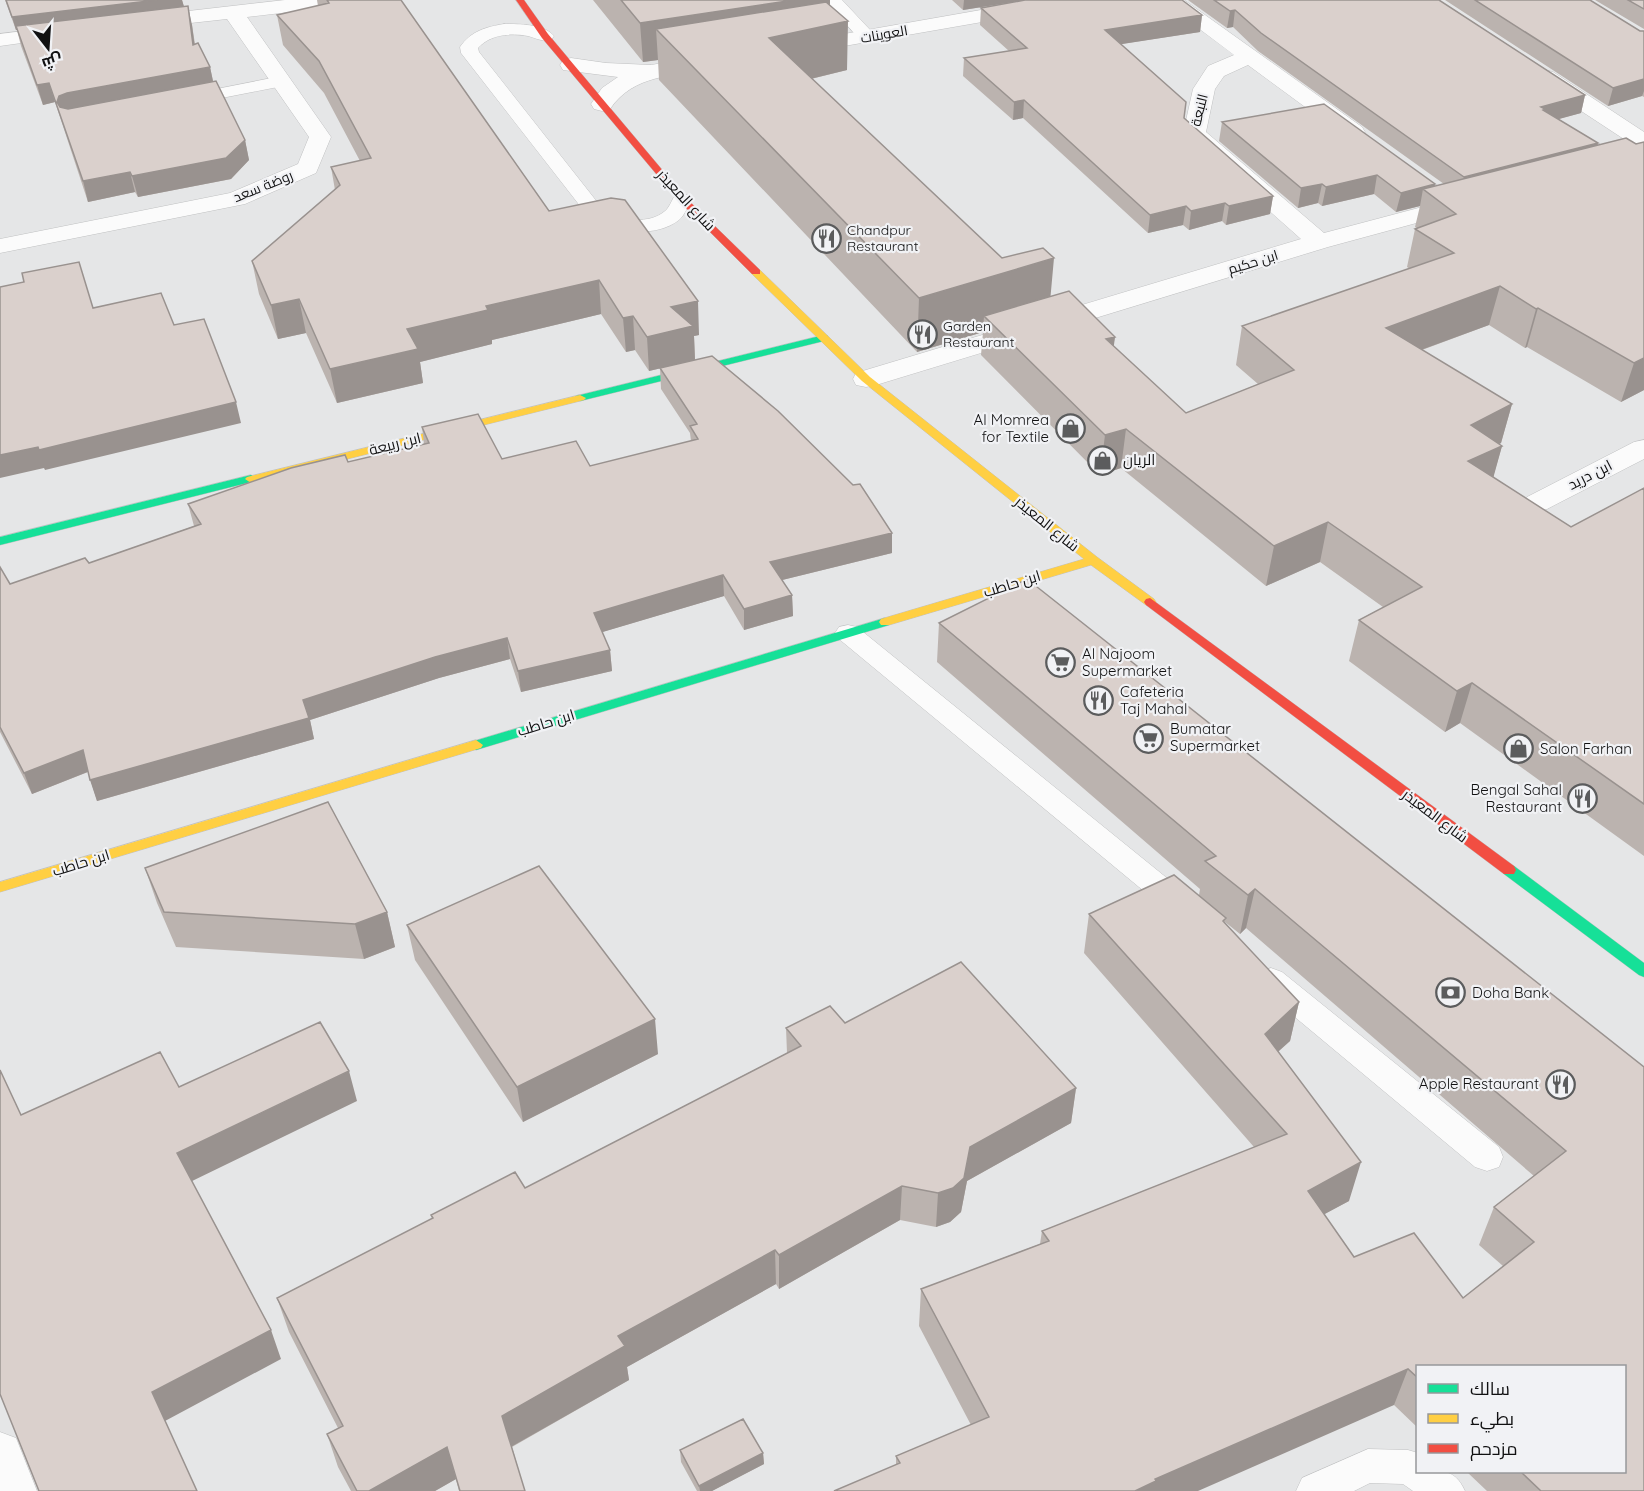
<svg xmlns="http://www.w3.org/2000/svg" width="1644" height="1491" viewBox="0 0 1644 1491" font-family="Quicksand,Cairo,sans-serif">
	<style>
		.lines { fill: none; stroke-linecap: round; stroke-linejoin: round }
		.lane-casing { stroke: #c0c1c2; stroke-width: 1 }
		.street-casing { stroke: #c0c1c2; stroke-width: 1 }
		.fast-casing { stroke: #c0c1c2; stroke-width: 1 }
		.slow-casing { stroke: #c0c1c2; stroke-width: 1 }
		.jam-casing { stroke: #c0c1c2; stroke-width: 1 }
		.lane { fill: #fbfbfb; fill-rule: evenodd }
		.street { fill: #fbfbfb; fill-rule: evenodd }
		.fast { fill: #16e098; fill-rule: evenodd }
		.slow { fill: #ffcf43; fill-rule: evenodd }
		.jam { fill: #f24e42; fill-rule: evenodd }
		.wall { fill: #bbb3af; fill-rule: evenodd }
		.shaded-wall { fill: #99928f }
		.building { fill: #dad0cc; stroke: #99928f; stroke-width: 1.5 }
		.labels { text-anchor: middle; stroke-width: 4.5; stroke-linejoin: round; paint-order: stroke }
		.far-street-label { font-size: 14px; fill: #111112; stroke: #f1f2f5 }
		.far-poi-label { font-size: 14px; fill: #111112; stroke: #f1f2f5; text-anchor: start }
		.street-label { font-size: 15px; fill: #111112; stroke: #f1f2f5 }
		.poi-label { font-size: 15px; fill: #111112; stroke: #f1f2f5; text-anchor: start }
	</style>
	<rect width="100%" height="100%" fill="#e5e6e7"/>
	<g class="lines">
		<defs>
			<path id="lane" d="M825,0H842L873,33L876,37L873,41H861Z
				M504,24C519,24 544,24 554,36L551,40C542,42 536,38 528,36C510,33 491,34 478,48L479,52L605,212C622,220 649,225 665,211C669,208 672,200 675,195H689L692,199C688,205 685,215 679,220C656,238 615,233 591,220L461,53L460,47C471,31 486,27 504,24Z
				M282,76L288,77L291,81L288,85L186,105L180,104L177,100L180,96L186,95Z
				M848,625L857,627L1194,900L1199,908L1194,916L1184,919L1174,916L839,639L835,633L839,627Z
				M1271,968L1282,972L1499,1147L1503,1157L1499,1167L1487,1171L1475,1167L1260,988L1256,980L1260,972Z
				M1368,1449L1408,1450L1418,1453V1472C1441,1472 1454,1467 1465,1491H1413L1403,1484L1370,1483L1354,1491H1296L1302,1478Z"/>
			<path id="street" d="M285,0H350L347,4L340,6L247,17L331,137L316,173L245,204L0,253V239L230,193L298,164L309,137L227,19L145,28L138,26L134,22L138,18L145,16Z
				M1038,0H1084L1081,4L1074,6L804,53L796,52L793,47L796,42L804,41Z
				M1161,0H1184L1362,127L1365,132L1362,137L1354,139L1346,137L1248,65L1224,76L1215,89L1206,132L1324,233L1460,197L1468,199L1472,204L1468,209L1328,247L876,385L866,387L856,385L853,379L856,373L1301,239L1183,134L1193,89L1208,66L1234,55Z
				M64,26L71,28L75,32L71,36L0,46V34Z
				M702,56L710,58L713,63L710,68C672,77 634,74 610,109L602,111L594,109L591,104L602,88L618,77L563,70L560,65L563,60L571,58L606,63L651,65Z
				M1545,70L1553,72L1644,132V149L1636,147L1537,82L1534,77L1537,72Z
				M1644,440V459L1547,509L1537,512L1527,509L1523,503L1527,497L1634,442Z
				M0,1432L16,1438L37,1491H0Z"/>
			<path id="fast" d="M824,335L828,336V340L580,401L574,398L576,396Z
				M251,475L257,479L255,481L0,545V537Z
				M885,618L891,622L889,625L476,750L469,745L471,742Z
				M1509,865L1514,866L1644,963V977L1639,975L1504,874L1502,870L1504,866Z"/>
			<path id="slow" d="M756,269L760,270L870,377L1097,557L1154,599L1156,602L1154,605H1146L1091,565L889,625H881L879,622L881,619L1084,559L862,381L752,274L751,272Z
				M580,395L586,398L584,400L251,483L245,479L247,477Z
				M476,740L483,745L481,748L0,892V882Z"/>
			<path id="jam" d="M516,0H524L548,34L685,197L760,270V274H752L679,201L542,38Z
				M1150,598L1514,866L1516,870L1514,874H1504L1146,605L1144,602L1146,599Z"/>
		</defs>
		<use href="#lane" class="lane-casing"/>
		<use href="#street" class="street-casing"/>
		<use href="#fast" class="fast-casing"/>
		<use href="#slow" class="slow-casing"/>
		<use href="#jam" class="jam-casing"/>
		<use href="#lane" class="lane"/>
		<use href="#street" class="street"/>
		<use href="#fast" class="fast"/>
		<use href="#slow" class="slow"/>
		<use href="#jam" class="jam"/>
	</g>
	<path class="wall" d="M5,0H182L184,7L192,25L195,44L210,67L213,81L245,140L249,160L231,179L138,197L135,192L88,202L55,102L43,105L21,46L17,30H16Z
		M317,0H401L549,211L699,335L694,336L695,360L649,371L635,350L626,352L601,314L492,340V344L420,362L423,383L337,403L306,333L278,339L259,294L252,261L335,190L331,167L360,161L324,93L283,45L277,15L318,6Z
		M593,0H830V5L847,70L811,79L1002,258L1050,297L1115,337L1113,346L1186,413L1258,384L1236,365L1242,326L1410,269L1407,267L1415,229L1417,228L1415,227L1420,206L1396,212L1374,194L1322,206L1318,203L1298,208L1219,141L1222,122L1435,184V187L1444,184L1258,51L1233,27L1227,28L1188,0H1439L1585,95L1581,113L1558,119L1598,143V145L1644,390L1621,402L1527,347L1525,348L1489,325L1422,350L1512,404L1501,443L1499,444L1502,446L1493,477L1571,527L1644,488V856L1460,723L1445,732L1349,661L1359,620L1383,607L1320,562L1266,586L1121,468L1100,475L981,355L983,332L917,352L659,80L658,60L643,62Z
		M952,0H1025L963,10Z
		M1445,0H1590L1640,31H1644V97L1642,96L1608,106Z
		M1595,0H1644V29Z
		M981,8L1202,15L1200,32L1121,44L1184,118L1273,196L1270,214L1226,225L1222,221L1189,230L1183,225L1148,233L1023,118L1013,120L963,76L964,58L1009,51L980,25Z
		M660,368L892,533V553L782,580L792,595L793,616L744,630L724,596L602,632L610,650L612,671L521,692L510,659L439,678L310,720L314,739L97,801L88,772L32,794L0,732V567L10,584L89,563L194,526L188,504L348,462L424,444L422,427L502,459L590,466L691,441L690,433L661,389Z
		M939,623L1644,1067V1491H1487L1467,1472H1624L1418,1366V1428L1394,1405L896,1465V1456L971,1425L919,1326L921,1289L1040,1244L1042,1231L1254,1147L1084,953L1089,914L1199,895L1200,889L937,662ZM1225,922L1240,934L1246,928L1534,1176L1494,1207L1479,1245L1503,1266L1463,1298L1354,1257L1324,1214L1349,1201L1278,1052L1290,1041L1299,1002L1225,924Z
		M145,868L387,912L395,947L364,959L176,947L157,903Z
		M407,925L658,1054L523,1122L415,960Z
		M845,1023L1076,1088L1071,1123L967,1181L961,1212L950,1222L936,1227L900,1220L779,1289L776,1284L627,1367L629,1380L512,1447L525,1491H459L456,1479L435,1491H351L338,1467L327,1434L338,1428L289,1332L277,1298L432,1219L431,1215L525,1188L787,1053L786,1028Z
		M680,1450L763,1453L764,1464L712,1491H697L681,1462Z"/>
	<path class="shaded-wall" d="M157,0H182L185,10L16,30L12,17Z
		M794,0H830V24L848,21L847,70L769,89L656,29L658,60L643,62L640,23Z
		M964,0H1025L963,10Z
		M188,6L192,25L197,64L193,45Z
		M1235,10L1233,27L1227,28L1230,11Z
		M1202,15L1200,32L1103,47L1105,30Z
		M210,67L214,86L64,116L57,102L59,96L67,93Z
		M1644,79V91L1642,96L1608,106L1613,88Z
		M49,83L55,102L43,105L37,85Z
		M1585,95L1581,113L1541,124V107Z
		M1024,100L1023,118L1013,120L1014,102Z
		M245,140L249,160L231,179L138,197L132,176Z
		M1598,143L1593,162L1459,196L1464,177Z
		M130,172L135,192L88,202L83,181Z
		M1377,175L1374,194L1322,206L1326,187Z
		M1322,184L1318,203L1298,208L1301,188Z
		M1435,184L1432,196L1423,189L1420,206L1396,212L1401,193Z
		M1273,196L1270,214L1226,225L1229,206Z
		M1225,203L1222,221L1189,230L1191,211Z
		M1186,206L1183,225L1148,233L1150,215Z
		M1054,258L1049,313L984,316L983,332L917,352L919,298Z
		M599,280L601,314L492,340V344L420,362L423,383L337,403L330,369L407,329L486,306Z
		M1500,286L1489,325L1377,366L1386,328Z
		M299,299L306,333L278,339L271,305Z
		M698,301L699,335L694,336L695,360L649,371L647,337L671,307Z
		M1538,308L1527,347L1525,348L1536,309Z
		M633,316L635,350L626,352L623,318Z
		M1115,337L1110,375L1106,339Z
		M1644,358V390L1621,402L1634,363Z
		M236,402L241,423L45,470L44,468L0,478V455Z
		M1512,404L1501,443L1460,465L1471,425Z
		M1126,429L1121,468L1100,475L1105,435Z
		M1502,446L1491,486L1468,461Z
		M1328,522L1320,562L1266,586L1274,546Z
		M892,533V553L770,583V562Z
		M723,575L724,596L596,634L594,613Z
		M792,595L793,616L744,630V609Z
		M507,638L510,659L439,678L310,720L314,739L97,801L90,780L303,700L435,657Z
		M610,650L612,671L521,692L518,671Z
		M1472,683L1460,723L1445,732L1457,691Z
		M83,750L90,771L32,794L24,773Z
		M1255,889L1246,928L1240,934L1248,895Z
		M387,912L395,947L364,959L355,924Z
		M1299,1002L1290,1041L1255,1072L1265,1034Z
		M655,1019L658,1054L523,1122L517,1087Z
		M349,1071L357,1101L188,1183L177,1153Z
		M1076,1088L1071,1123L967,1181L961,1212L950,1222L936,1227L938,1193L970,1147Z
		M1361,1162L1349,1201L1297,1229L1308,1191Z
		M902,1186L900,1220L779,1289V1255Z
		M775,1250L776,1284L627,1367L629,1380L509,1448L502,1416L618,1336Z
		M271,1330L281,1359L165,1421L152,1392Z
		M1408,1369L1394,1405L1198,1491H1135L1155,1479Z
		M447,1447L456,1479L435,1491H369Z
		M763,1453L764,1464L712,1491H700L699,1486Z"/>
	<path class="building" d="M6,0H157L12,17Z
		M327,0H401L549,211L611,198L625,200L698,301L671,307L693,326L647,337L633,316L623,318L599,280L486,306L488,310L407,329L418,349L330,369L299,299L271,305L252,261L340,185L331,167L371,158L319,61L277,15L329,3Z
		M621,0H794L640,23Z
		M1025,0H1182L1202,15L1105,30L1186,102L1184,118L1273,196L1229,206L1225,203L1191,211L1186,206L1150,215L1024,100L1014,102L964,58L1027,48L981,8Z
		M1214,0H1439L1585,95L1541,107L1545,109L1543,110L1598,143L1464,177L1261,33L1235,10L1230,11Z
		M1475,0H1590L1640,31H1644V79L1613,88Z
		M1628,0H1644V9Z
		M826,2L848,21L769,38L1002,258L1043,248L1054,258L919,298L656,29Z
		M188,6L193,45L198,43L210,67L67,93L59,96L57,102L60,107L68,109L216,81L245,140L226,158L132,176L130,172L83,181L49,83L37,85L16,26Z
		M1324,104L1435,184L1401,193L1377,175L1326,187L1322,184L1301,188L1222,122Z
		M1626,138L1636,144L1644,142V358L1634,363L1538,308L1536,309L1500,286L1386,328L1512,404L1471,425L1502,446L1468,461L1571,527L1644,488V804L1472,683L1457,691L1359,620L1422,587L1328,522L1274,546L1126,429L1105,435L984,316L1069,291L1115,337L1106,339L1186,413L1294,370L1242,326L1454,253L1415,229L1456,214L1423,189Z
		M79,262L93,308L161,293L174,325L204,319L236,402L39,450L38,447L0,455V287L24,282L22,273Z
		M712,356L778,411L853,485L860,484L892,533L770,562L792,595L744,609L723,575L594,613L610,650L518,671L507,638L435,657L303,700L309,718L90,780L83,750L24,773L0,727V567L10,584L85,558L89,563L201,524L188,504L291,468L345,455L348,462L429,443L422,427L478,414L502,459L576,441L590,466L698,439L690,426L697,424L660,368Z
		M1027,579L1644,1067V1491H1541L1521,1472H1624V1366H1418V1378L1408,1369L1155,1479L1156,1481L1135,1491H834L900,1463L896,1456L989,1417L921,1289L1049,1241L1042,1231L1287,1134L1089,914L1174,875L1226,918L1223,921L1299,1002L1265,1034L1361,1162L1308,1191L1354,1257L1414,1233L1463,1298L1534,1242L1494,1207L1566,1151L1255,889L1248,895L1205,861L1216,856L939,623Z
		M328,802L387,912L355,924L164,912L145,868Z
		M539,866L655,1019L517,1087L407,925Z
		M961,962L1076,1088L970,1147L964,1178L953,1188L938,1193L902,1186L779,1255L775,1250L618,1336L625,1346L502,1416L525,1491H460L447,1447L369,1491H357L327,1434L343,1426L277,1298L433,1218L431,1215L515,1172L525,1188L801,1046L786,1028L830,1006L845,1023Z
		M320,1022L349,1071L177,1153L271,1330L152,1392L197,1491H39L0,1394V1070L21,1115L160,1052L179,1087Z
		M743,1419L763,1453L699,1486L680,1450Z"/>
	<defs>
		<symbol id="restaurant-ring" viewBox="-11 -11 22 22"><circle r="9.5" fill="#f1f2f5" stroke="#5b5c5d" stroke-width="1.5"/><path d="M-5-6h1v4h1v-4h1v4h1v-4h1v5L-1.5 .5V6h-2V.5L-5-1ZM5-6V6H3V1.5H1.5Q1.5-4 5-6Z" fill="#5b5c5d"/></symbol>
		<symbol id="shop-ring" viewBox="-11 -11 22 22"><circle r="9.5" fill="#f1f2f5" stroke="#5b5c5d" stroke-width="1.5"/><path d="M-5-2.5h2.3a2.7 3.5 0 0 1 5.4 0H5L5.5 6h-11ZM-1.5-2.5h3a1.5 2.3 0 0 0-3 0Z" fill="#5b5c5d"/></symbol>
		<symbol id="supermarket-ring" viewBox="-11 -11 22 22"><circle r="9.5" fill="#f1f2f5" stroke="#5b5c5d" stroke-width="1.5"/><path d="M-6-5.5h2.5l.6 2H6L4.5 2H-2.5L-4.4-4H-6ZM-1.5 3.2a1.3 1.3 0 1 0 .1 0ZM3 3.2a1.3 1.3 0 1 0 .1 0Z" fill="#5b5c5d"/></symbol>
		<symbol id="bank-ring" viewBox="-11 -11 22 22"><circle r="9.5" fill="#f1f2f5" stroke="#5b5c5d" stroke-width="1.5"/><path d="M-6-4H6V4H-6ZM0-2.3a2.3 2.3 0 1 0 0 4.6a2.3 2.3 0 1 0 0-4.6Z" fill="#5b5c5d"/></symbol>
	</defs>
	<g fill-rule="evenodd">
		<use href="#restaurant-ring" x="810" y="222" width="33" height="33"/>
		<use href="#restaurant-ring" x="906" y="318" width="33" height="33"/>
		<use href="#shop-ring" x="1054" y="412" width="33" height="33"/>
		<use href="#shop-ring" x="1086" y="444" width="33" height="33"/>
		<use href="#supermarket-ring" x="1044" y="646" width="33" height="33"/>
		<use href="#restaurant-ring" x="1082" y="684" width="33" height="33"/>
		<use href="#supermarket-ring" x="1132" y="722" width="33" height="33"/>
		<use href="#shop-ring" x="1502" y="732" width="33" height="33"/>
		<use href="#restaurant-ring" x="1566" y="782" width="33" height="33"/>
		<use href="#bank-ring" x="1434" y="976" width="33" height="33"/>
		<use href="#restaurant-ring" x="1544" y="1068" width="33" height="33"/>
	</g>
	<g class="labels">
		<g class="far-street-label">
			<text transform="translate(884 34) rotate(-10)" y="5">العوينات</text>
			<text transform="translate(1199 110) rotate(-76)" y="5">النبعة</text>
			<text transform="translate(263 186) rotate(-22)" y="5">روضة سعد</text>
			<text transform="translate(1253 262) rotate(-17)" y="5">ابن حكيم</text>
		</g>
		<g class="far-poi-label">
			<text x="847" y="235">Chandpur<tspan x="847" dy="16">Restaurant</tspan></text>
			<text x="943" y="331">Garden<tspan x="943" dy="16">Restaurant</tspan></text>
		</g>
		<g class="street-label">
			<text transform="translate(686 200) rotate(47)" y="5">شارع المعيذر</text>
			<text transform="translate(395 444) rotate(-14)" y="5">ابن ربيعة</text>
			<text transform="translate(1590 475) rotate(-27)" y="5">ابن دريد</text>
			<text transform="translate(1047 524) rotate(39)" y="5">شارع المعيذر</text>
			<text transform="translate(1012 584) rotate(-17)" y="5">ابن حاطب</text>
			<text transform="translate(546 723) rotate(-17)" y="5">ابن حاطب</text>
			<text transform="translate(1435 816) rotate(37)" y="5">شارع المعيذر</text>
			<text transform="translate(81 863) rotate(-17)" y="5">ابن حاطب</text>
		</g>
		<g class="poi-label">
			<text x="1049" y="425" text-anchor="end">Al Momrea<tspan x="1049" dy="17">for Textile</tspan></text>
			<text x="1123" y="465">الريان</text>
			<text x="1082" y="659">Al Najoom<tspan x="1082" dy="17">Supermarket</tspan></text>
			<text x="1120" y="697">Cafeteria<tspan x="1120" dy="17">Taj Mahal</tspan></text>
			<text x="1170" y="734">Bumatar<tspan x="1170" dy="17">Supermarket</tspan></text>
			<text x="1540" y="754">Salon Farhan</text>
			<text x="1562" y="795" text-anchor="end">Bengal Sahal<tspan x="1562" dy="17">Restaurant</tspan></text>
			<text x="1472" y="998">Doha Bank</text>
			<text x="1539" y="1089" text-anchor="end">Apple Restaurant</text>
		</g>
	</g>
	<rect x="1416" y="1365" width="210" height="108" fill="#f1f2f5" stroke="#97989a" stroke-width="1.5"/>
	<rect x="1428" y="1384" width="30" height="9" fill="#16e098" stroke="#97989a" stroke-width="1.5"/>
	<text x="1470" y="1395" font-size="18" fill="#111112">سالك</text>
	<rect x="1428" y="1414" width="30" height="9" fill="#ffcf43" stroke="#97989a" stroke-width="1.5"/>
	<text x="1470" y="1425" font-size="18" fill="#111112">بطيء</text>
	<rect x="1428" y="1444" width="30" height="9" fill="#f24e42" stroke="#97989a" stroke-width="1.5"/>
	<text x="1470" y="1455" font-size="18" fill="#111112">مزدحم</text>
	<g transform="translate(48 48) rotate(163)" stroke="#f1f2f5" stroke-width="4.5" paint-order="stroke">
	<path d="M0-4.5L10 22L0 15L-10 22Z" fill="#111112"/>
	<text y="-9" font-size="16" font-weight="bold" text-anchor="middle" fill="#111112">ش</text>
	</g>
</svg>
